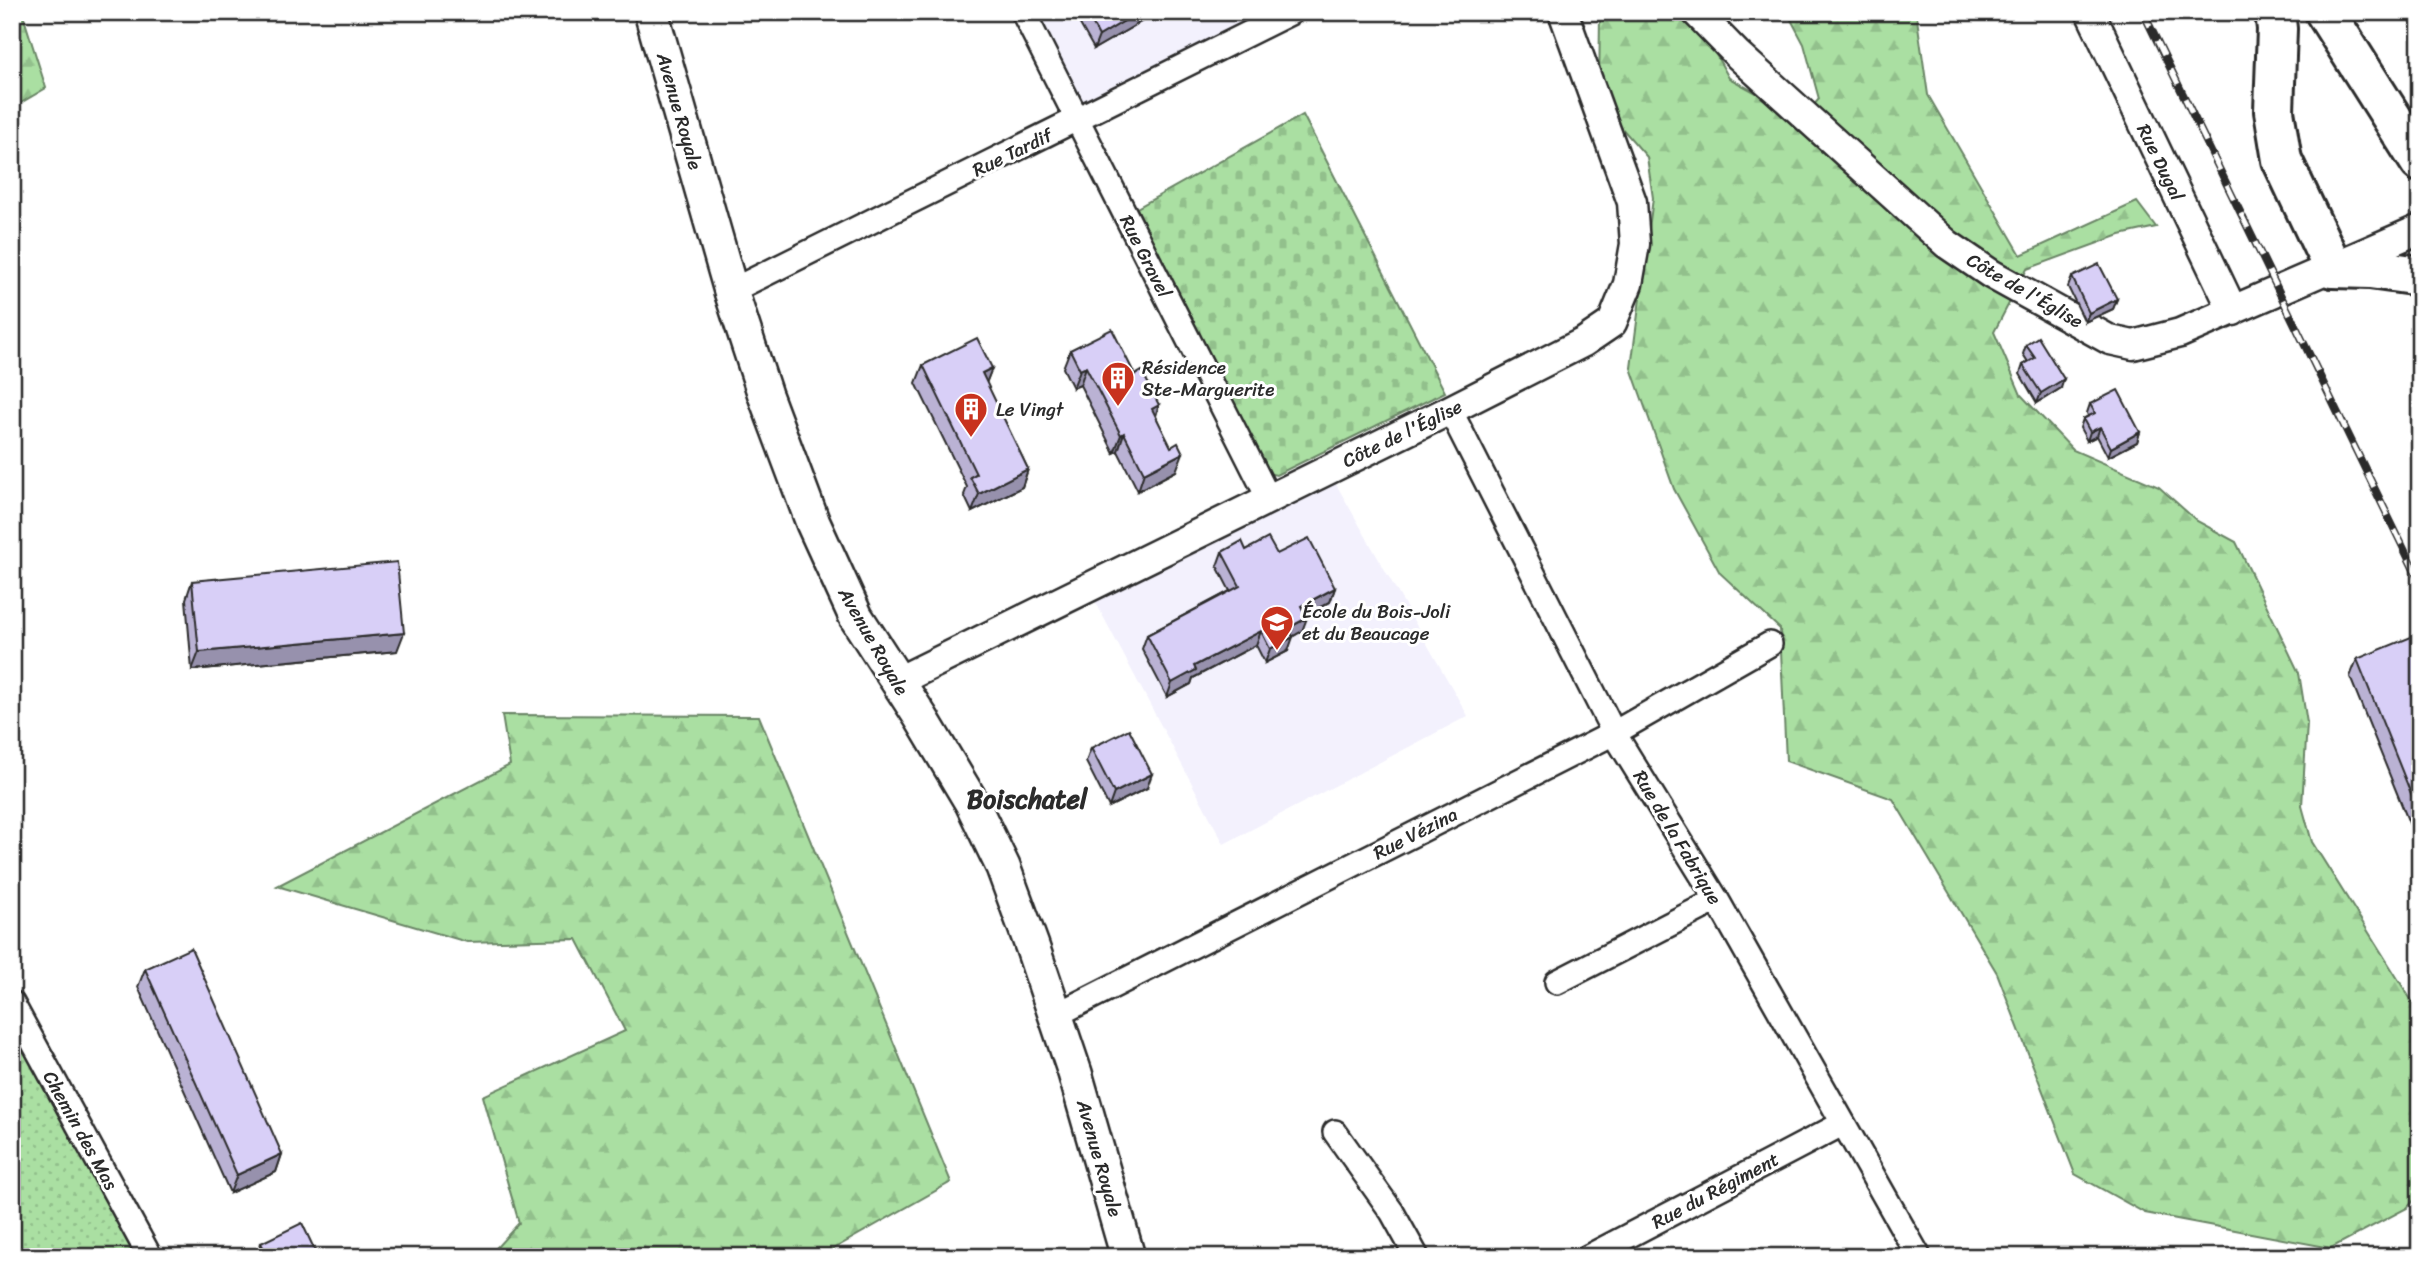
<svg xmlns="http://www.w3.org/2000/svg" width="2432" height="1269" viewBox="0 0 2432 1269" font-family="Sriracha,sans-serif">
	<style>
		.built { fill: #f3f1fd }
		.green { fill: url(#green-dots); stroke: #6a8566; stroke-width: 2 }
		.forest { fill: url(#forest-firs); stroke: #6a8566; stroke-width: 2 }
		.cemetery { fill: url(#cemetery-stones); stroke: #6a8566; stroke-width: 2 }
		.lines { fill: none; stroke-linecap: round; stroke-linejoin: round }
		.minor-casing { stroke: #2b2b2b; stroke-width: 28 }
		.tertiary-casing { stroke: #2b2b2b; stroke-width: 33 }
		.secondary-casing { stroke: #2b2b2b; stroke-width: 38 }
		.trunk-casing { stroke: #2b2b2b; stroke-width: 44 }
		.motorway-casing { stroke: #2b2b2b; stroke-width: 44 }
		.minor { stroke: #fff; stroke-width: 23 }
		.tertiary { stroke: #fff; stroke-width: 28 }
		.secondary { stroke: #fff; stroke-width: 33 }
		.trunk { stroke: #fff; stroke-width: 38 }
		.motorway { stroke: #fff; stroke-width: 38 }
		.rail-casing { stroke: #2b2b2b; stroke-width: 8 }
		.rail { stroke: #fff; stroke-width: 5; stroke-dasharray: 16; stroke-linecap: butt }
		.wall { fill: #bab2d4; stroke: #2b2b2b; stroke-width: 2 }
		.shaded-wall { fill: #9791ad; stroke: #2b2b2b; stroke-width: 2 }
		.building { fill: #d8cff7; stroke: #2b2b2b; stroke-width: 2 }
		.labels { text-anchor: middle; stroke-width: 6; stroke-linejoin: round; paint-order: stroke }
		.street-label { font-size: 19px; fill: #2b2b2b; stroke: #fff }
		.poi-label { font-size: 19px; fill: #2b2b2b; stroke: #fff; text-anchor: start }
		.district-label { font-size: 26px; font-weight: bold; fill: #2b2b2b; stroke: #fff }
	</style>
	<defs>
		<pattern id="green-dots" width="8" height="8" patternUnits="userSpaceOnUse" patternTransform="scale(1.75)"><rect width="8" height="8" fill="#aadfa2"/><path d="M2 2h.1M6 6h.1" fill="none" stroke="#92c08c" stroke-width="1.8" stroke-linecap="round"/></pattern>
		<pattern id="forest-firs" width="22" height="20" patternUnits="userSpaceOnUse" patternTransform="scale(1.75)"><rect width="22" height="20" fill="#aadfa2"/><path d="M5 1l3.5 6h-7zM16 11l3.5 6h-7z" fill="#92c08c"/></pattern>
		<pattern id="cemetery-stones" width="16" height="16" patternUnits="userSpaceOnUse" patternTransform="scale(1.75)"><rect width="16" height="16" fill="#aadfa2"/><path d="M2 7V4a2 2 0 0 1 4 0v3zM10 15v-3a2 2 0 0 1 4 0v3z" fill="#92c08c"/></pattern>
	</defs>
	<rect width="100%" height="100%" fill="#fff"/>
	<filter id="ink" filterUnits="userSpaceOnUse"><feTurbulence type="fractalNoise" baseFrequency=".0143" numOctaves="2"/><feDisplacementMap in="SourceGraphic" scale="14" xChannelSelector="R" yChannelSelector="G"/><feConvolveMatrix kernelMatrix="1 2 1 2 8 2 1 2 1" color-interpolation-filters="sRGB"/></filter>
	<g filter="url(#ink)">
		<path class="built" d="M1023,12H1286L1078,119Z
			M1328,470L1468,716L1224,844L1088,588Z"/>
		<path class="green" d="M12,1003L150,1257H12Z"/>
		<path class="forest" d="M12,12H22L46,88L12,108Z
			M1600,12H1692L1729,78L1771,101L1813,106L1819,99L1804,44L1787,12H1916L1928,95L2021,255L2137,202L2156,227L2120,235L2027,269L1994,332L2021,395L2073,450L2159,487L2197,521L2236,542L2299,673L2307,723L2302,806L2312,842L2420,1014V1194L2407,1208L2331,1248L2145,1213L2075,1174L1997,973L1893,799L1786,761L1780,629L1720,573L1674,489L1631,368L1653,198L1647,157L1599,102Z
			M502,715L759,716L951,1182L819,1257H488L519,1223L483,1096L625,1031L577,939L467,942L277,886L510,765Z"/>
		<path class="cemetery" d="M1303,115L1445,392L1276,475L1259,471L1137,208Z"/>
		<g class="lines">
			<defs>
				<path id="minor" d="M1023,12L1269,499
					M731,291L1292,12
					M1450,410L1614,733L1717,900L1919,1257
					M1557,982L1717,900
					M12,1003L150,1257
					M1056,1015L1614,733L1770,644
					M1335,1132L1392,1212L1417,1257
					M1588,1257L1842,1124"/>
				<path id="tertiary" d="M1696,12L1738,55L1947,244L1991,274L2110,340L2133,345L2180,333L2420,229
					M2090,12L2233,311
					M896,682L1450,410L1584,342L1612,323L1628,284L1635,244L1632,202L1563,12"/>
				<path id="secondary" d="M651,12L731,291L765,395L813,523L856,617L920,716L972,803L1003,867L1032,946L1075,1073L1128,1257"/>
				<path id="trunk" d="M2275,12L2277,29L2274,111L2282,160L2333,268
					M2325,12L2420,162"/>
				<path id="motorway" d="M2333,268L2370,269L2420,276"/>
			</defs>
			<use href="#minor" class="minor-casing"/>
			<use href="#tertiary" class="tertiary-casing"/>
			<use href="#secondary" class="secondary-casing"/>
			<use href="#trunk" class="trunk-casing"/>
			<use href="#motorway" class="motorway-casing"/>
			<use href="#minor" class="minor"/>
			<use href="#tertiary" class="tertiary"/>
			<use href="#secondary" class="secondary"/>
			<use href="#trunk" class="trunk"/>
			<use href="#motorway" class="motorway"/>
			<defs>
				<path id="rail" d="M2143,12L2420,582"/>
			</defs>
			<use href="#rail" class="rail-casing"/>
			<use href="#rail" class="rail"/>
		</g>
		<path class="wall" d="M1073,12H1158L1094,49Z
			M2072,277L2117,299L2113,309L2085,322L2068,287Z
			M2026,345L2061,388L2037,403L2020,374L2023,365L2028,362L2023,354Z
			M1070,350L1135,375L1159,405L1156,416L1176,471L1138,491L1118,451L1114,453L1080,385L1073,388L1063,368Z
			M923,365L992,368L986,383L1028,469L1022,487L972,512L964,495L967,487L916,383Z
			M2090,404L2140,432L2137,442L2108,457L2097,436L2087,441L2080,428L2083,419L2088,416L2087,413Z
			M1246,550L1277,554L1335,588L1330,602L1306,615L1302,631L1292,637L1288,651L1265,663L1256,645L1193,678L1191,684L1167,697L1142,649L1147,635L1230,591L1217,566L1222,552Z
			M192,581L397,651L192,670L186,599Z
			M2420,643V850L2350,677L2357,659Z
			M1091,748L1147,788L1109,807L1086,762Z
			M145,969L282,1154L276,1172L230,1193L138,987Z
			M261,1243L318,1257H256Z"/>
		<path class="shaded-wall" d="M1139,12H1158L1094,49L1099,36Z
			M2117,299L2113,309L2085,322L2089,313Z
			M1086,367L1080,385L1073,388L1080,370Z
			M992,368L985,386L982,373Z
			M2064,379L2061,388L2037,403L2041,393Z
			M1159,405L1153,423L1152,409Z
			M2100,427L2097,436L2087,441L2090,432Z
			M2140,432L2137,442L2108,457L2111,448Z
			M1124,433L1118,451L1114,453L1121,435Z
			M1183,453L1176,471L1138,491L1144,473Z
			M1028,469L1022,487L972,512L979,494Z
			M1335,588L1330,602L1296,620L1301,606Z
			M1307,618L1302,631L1283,642L1288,628Z
			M1261,631L1256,645L1193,678L1191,684L1167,697L1172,683L1194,666Z
			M404,633L397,651L192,670L199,652Z
			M1293,637L1288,651L1265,663L1270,649Z
			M1152,774L1147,788L1109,807L1114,793Z
			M282,1154L276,1172L230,1193L237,1175Z"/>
		<path class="building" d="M1086,12H1139L1099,36Z
			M2099,264L2117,299L2089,313L2072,277Z
			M1112,329L1135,375L1142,371L1159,405L1152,409L1171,447L1178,443L1183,453L1144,473L1124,433L1121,435L1086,367L1080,370L1070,350Z
			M2038,337L2064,379L2041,393L2023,365L2035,358L2026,345Z
			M977,338L992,368L982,373L1028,469L979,494L970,477L976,474L923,365Z
			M2118,390L2140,432L2111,448L2100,427L2090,432L2083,419L2095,413L2090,404Z
			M1268,538L1277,554L1309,538L1335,588L1301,606L1307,618L1288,628L1293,637L1270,649L1261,631L1194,666L1196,670L1172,683L1147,635L1240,586L1222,552L1242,541L1246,550Z
			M397,562L404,633L199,652L192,581Z
			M2416,635L2420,643V651L2418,652L2420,658V816L2357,659Z
			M1129,729L1152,774L1114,793L1091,748Z
			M191,948L282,1154L237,1175L145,969Z
			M302,1223L318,1257H268L261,1243Z"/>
	</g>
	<defs>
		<symbol id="building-pin" viewBox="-11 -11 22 30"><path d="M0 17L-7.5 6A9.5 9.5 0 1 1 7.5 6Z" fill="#c8321e" stroke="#fff"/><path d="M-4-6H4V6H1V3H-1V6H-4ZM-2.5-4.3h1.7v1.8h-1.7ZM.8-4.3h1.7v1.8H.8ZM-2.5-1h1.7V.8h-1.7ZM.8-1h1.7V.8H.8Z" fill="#fff"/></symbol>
		<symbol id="school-pin" viewBox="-11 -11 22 30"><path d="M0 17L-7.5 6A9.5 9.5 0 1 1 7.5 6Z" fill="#c8321e" stroke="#fff"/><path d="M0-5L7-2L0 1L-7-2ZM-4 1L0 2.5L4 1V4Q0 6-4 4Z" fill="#fff"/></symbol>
	</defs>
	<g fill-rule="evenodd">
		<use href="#building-pin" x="1099" y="359" width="38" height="52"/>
		<use href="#building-pin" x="952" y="390" width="38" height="52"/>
		<use href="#school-pin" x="1258" y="603" width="38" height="52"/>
	</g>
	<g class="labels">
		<g class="street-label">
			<text transform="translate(680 111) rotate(74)" y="7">Avenue Royale</text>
			<text transform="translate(1012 152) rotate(-26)" y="7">Rue Tardif</text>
			<text transform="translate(2161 162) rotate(64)" y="7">Rue Dugal</text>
			<text transform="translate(1146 256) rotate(63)" y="7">Rue Gravel</text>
			<text transform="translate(2025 290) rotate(30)" y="7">Côte de l'Église</text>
			<text transform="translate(1402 433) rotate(-26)" y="7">Côte de l'Église</text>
			<text transform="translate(874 641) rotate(60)" y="7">Avenue Royale</text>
			<text transform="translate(1415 833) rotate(-27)" y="7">Rue Vézina</text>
			<text transform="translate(1678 837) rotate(59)" y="7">Rue de la Fabrique</text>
			<text transform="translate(81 1130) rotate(61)" y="7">Chemin des Mas</text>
			<text transform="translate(1100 1158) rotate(74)" y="7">Avenue Royale</text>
			<text transform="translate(1715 1190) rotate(-28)" y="7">Rue du Régiment</text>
		</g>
		<g class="poi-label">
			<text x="1142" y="374">Résidence<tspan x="1142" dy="22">Ste-Marguerite</tspan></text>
			<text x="996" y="416">Le Vingt</text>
			<text x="1302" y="618">École du Bois-Joli<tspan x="1302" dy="22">et du Beaucage</tspan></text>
		</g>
		<g class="district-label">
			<text x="1027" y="808">Boischatel</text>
		</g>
	</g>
	<rect width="2432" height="1269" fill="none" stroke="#fff" stroke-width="42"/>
	<rect x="21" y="21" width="2390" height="1227" fill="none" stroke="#2b2b2b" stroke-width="2.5" filter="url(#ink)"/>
</svg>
